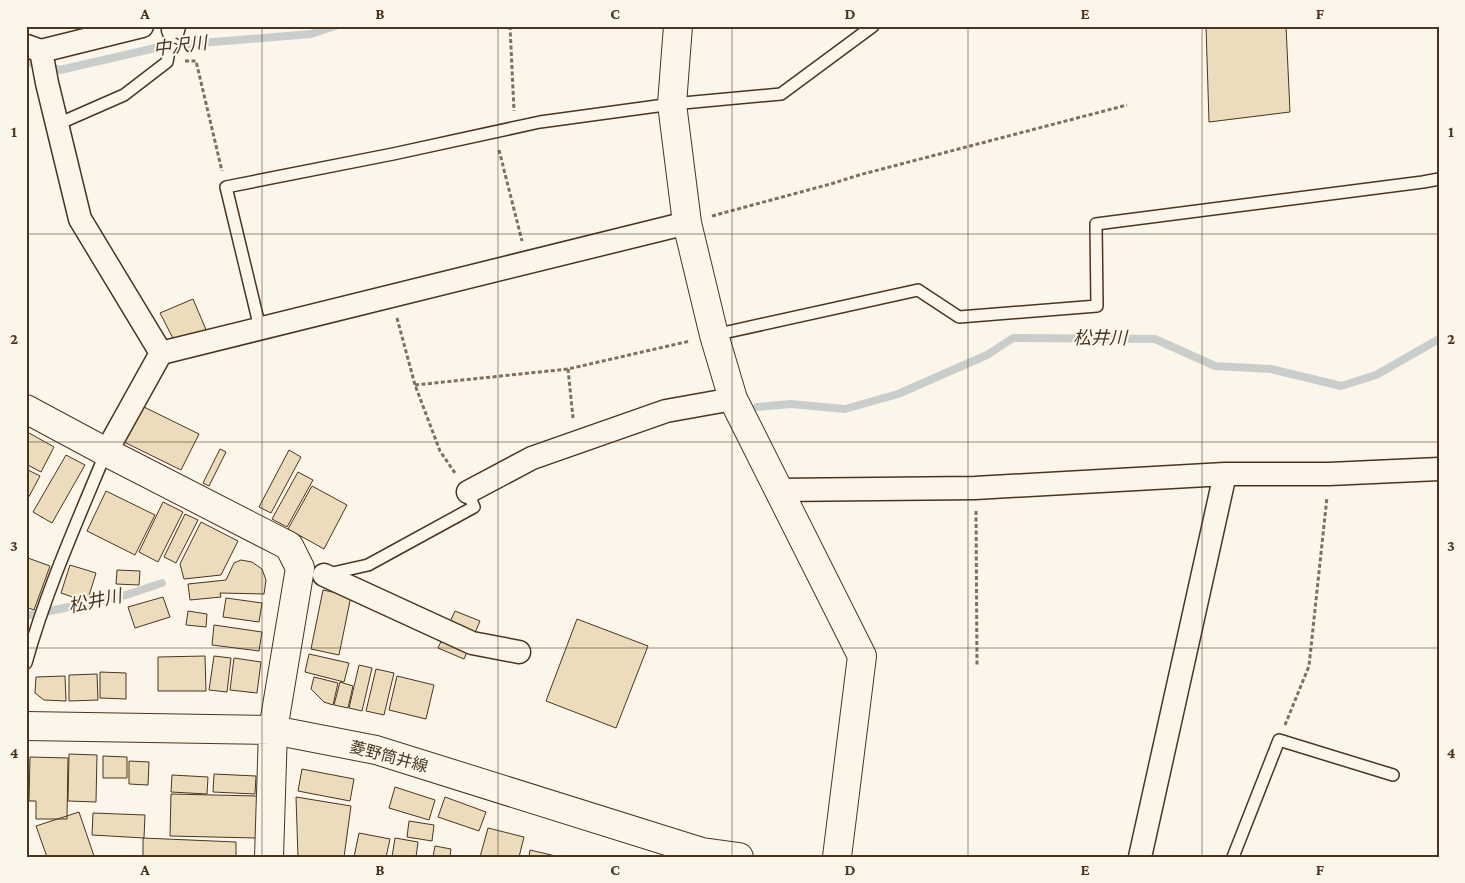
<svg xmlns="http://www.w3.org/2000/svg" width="1465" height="883" viewBox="0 0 1465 883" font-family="'Crimson Pro','Noto Sans JP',serif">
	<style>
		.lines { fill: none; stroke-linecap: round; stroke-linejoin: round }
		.stream { stroke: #c9cecd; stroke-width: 8 }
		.building { fill: #ecdcbc; stroke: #4a3520 }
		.lane-casing { stroke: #4a3520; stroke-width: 14 }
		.street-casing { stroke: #4a3520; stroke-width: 25 }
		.secondary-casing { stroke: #4a3520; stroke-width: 30 }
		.path { stroke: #7f6f5c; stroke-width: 3; stroke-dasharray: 4 2.5; stroke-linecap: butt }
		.lane { stroke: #fbf6e9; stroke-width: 11 }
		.street { stroke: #fbf6e9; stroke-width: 22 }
		.secondary { stroke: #fbf6e9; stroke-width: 28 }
		.grid { fill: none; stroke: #4a3520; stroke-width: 1; stroke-opacity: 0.55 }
		.labels { text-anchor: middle; stroke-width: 4; stroke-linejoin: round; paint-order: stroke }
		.street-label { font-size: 16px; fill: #4a3520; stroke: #fbf6e9 }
		.water-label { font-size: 18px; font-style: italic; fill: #4a3520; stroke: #fbf6e9 }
		.neatline { fill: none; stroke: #4a3520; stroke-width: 2 }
		.grid-label { font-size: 16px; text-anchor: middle; font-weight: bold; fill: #4a3520 }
	</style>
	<rect width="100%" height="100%" fill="#fbf6e9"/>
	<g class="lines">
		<path class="stream" d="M26,62L60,70L164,46L311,34L335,26
			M757,407L791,404L845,409L898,394L987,355L1013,338L1155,339L1215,366L1271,369L1341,386L1376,375L1439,339
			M26,616L126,595L162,583"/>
	</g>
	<path class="building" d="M1206,26H1286L1290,112L1209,122Z
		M193,299L207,332L178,348L160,313Z
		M142,406L199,434L181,470L124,442Z
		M29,433L54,447L41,472L26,464V438Z
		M220,449L226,452L209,486L203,483Z
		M289,450L301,457L271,513L259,507Z
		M66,455L85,465L52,523L33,512Z
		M26,469L40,476L26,502Z
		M298,472L313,480L287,527L272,519Z
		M312,486L347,505L324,549L288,529Z
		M106,491L155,515L135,555L87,531Z
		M163,502L183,512L158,562L139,552Z
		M185,514L198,520L176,563L164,557Z
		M201,522L238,541L221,575L184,579L180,564Z
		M28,558L50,566L34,610L26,607V564Z
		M241,560L252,562L262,569L266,580L264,594L220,593L221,597L190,600L188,584L226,580L234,563Z
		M70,565L96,573L87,602L61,593Z
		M117,570L140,571L139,585L116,584Z
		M323,590L351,596L339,655L311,649Z
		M163,597L170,617L135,628L128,607Z
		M226,598L262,603L259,622L223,617Z
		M188,611L207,614L206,627L186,625Z
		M455,611L480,621L464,659L438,648Z
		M577,619L648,646L616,728L546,701Z
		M214,625L262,632L259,651L212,645Z
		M309,654L349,663L344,682L305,672Z
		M205,656L206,691H158V657Z
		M214,656L231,658L227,692L209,690Z
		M234,658L261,662L257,693L230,690Z
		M359,665L372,668L362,711L349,708Z
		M376,669L394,673L384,715L366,711Z
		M100,672L126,673V699L100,698Z
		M97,674L98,700L69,701V675Z
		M65,676L66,701L44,700L35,693L36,677Z
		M397,676L434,685L426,719L389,710Z
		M314,677L338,683L333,705L324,702L311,689Z
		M340,682L353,686L348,708L334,705Z
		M69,754L97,755L96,802L68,801Z
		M103,756L127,757V778H103Z
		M30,757L68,758L67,819H36V801H29Z
		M129,761L149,762L148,785L129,784Z
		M302,769L354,779L350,801L298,791Z
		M214,774L256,776L255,794L213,792Z
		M172,775L208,777L207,794L171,792Z
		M395,787L435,800L429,820L389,808Z
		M171,794L257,796L256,838L170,836Z
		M296,797L351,806L344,857H298Z
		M445,797L486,812L479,831L438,817Z
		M79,812L94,856L47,857L36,826Z
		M93,813L145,815L144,838L92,835Z
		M409,821L434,825L432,841L407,837Z
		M488,828L524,837L519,857H480Z
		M359,833L390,839L386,857H354Z
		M143,838L236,842V857H143Z
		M395,838L418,842L416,857H392Z
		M435,846L451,849L450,857H433Z
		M530,850L560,857H529Z"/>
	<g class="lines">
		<defs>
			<path id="lane" d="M57,126L67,120L124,95L167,62L173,30
				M260,328L226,187L393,154L540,122L672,104L781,94L873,26
				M714,335L918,290L959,317L1097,306L1096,224L1423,182L1439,179
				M328,574L368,565L474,507L468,492
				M26,663C46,591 77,522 106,452
				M1233,857L1279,740L1393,775"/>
			<path id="street" d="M173,30L174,26
				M27,46L41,51L142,26
				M41,51L47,83L80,219L161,353
				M106,452L161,353L687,223
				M778,490L975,488L1225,474H1329L1439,469
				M468,492L532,458L666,411L733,399
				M324,575L472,643L519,652
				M1140,857L1225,474"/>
			<path id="secondary" d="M678,26L672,104L687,223L714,335L733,399L862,656L837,857
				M26,409L106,452L289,546L300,568L273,730L269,857
				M26,726L273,730L376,750L702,852L739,857"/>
		</defs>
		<use href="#lane" class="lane-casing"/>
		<use href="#street" class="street-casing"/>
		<use href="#secondary" class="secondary-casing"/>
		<path class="path" d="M510,26L514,111
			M185,61H196L222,171
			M499,150L522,241
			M712,216L834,183L859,175L1127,105
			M397,318L415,385L440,451L455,473
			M568,369L573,418
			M415,385L568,369L690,341
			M976,511L977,665
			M1285,725L1309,666L1327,497"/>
		<use href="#lane" class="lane"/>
		<use href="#street" class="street"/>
		<use href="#secondary" class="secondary"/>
	</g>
	<path class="grid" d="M262,26V857M498,26V857M732,26V857M968,26V857M1202,26V857M26,234H1439M26,442H1439M26,648H1439"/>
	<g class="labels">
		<g class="street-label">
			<text transform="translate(389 756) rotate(15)" y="6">菱野筒井線</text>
		</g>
		<g class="water-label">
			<text transform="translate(180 46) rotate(-7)" y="6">中沢川</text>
			<text x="1100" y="344">松井川</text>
			<text transform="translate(95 601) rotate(-12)" y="6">松井川</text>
		</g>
	</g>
	<rect width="1465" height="883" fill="none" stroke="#fbf6e9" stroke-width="55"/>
	<rect x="28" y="28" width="1410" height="828" class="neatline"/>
	<g class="grid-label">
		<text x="145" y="19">A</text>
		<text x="380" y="19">B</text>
		<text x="615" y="19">C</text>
		<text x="850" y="19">D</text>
		<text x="1085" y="19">E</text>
		<text x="1320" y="19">F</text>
		<text x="14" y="137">1</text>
		<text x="1451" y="137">1</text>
		<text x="14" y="344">2</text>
		<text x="1451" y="344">2</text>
		<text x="14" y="551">3</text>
		<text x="1451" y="551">3</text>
		<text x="14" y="758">4</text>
		<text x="1451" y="758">4</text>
		<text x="145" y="875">A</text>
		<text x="380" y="875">B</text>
		<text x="615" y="875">C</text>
		<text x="850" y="875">D</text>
		<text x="1085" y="875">E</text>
		<text x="1320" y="875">F</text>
	</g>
</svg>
